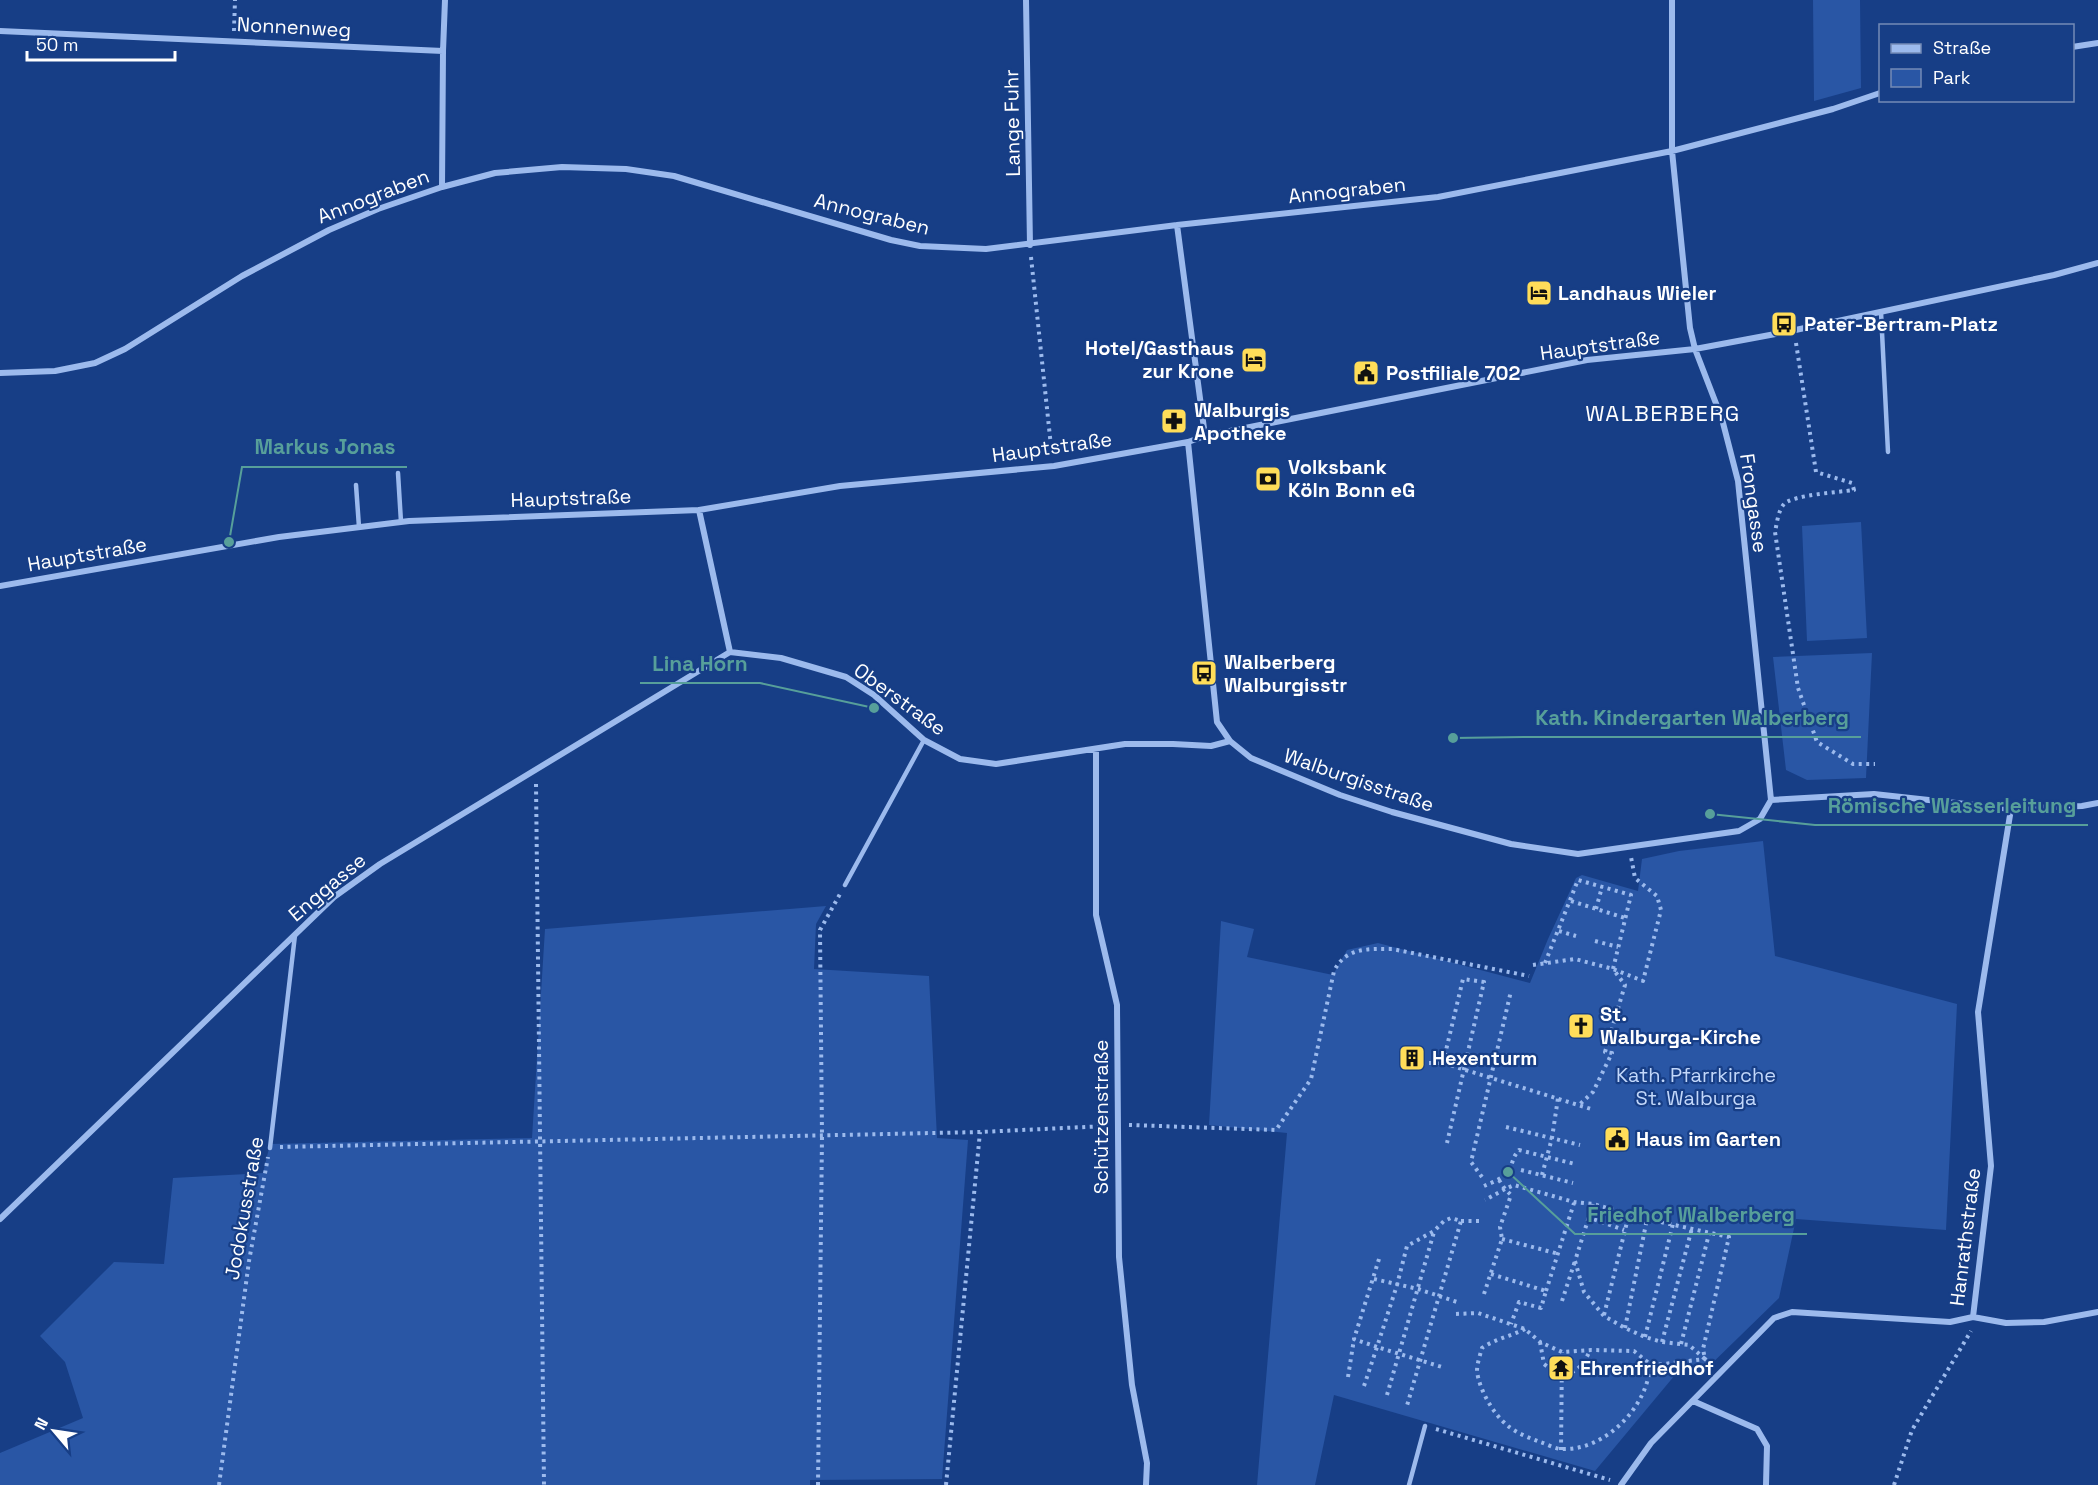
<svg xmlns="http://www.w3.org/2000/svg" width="2098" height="1485" viewBox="0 0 2098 1485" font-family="'Space Grotesk',sans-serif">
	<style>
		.green { fill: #2956a5 }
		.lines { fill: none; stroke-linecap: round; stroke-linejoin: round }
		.path { stroke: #9cbaed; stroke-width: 4; stroke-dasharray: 3 4.5; stroke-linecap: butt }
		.lane { stroke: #9cbaed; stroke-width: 4.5 }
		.street { stroke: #9cbaed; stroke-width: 6 }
		.labels { text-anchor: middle; stroke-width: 4.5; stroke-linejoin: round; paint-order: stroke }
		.street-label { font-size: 20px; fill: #fff; stroke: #173e86 }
		.poi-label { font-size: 20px; font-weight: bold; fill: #fff; stroke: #173e86; text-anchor: start }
		.park-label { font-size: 20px; fill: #c2d7fa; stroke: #173e86 }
		.quarter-label { font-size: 22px; letter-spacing: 1.5px; fill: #fff; stroke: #173e86 }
		.leader { fill: none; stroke: #579f9a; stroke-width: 2 }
		.callout-dot { fill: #579f9a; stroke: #173e86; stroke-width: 2 }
		.callout-label { font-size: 21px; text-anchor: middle; font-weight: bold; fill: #579f9a; stroke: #173e86; stroke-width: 4.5; stroke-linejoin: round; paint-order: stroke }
	</style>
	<rect width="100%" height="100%" fill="#173e86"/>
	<path class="green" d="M1813,0H1860L1861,88L1814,101Z
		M1861,522L1867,638L1807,641L1802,526Z
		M1872,653L1866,778L1807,780L1786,770L1773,657Z
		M1763,841L1775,956L1957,1004L1946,1230L1796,1219L1779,1298L1700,1375L1680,1369L1595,1471L1334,1395L1315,1485H1257L1287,1133L1209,1125L1221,921L1254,929L1247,957L1333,975L1347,950L1378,943L1530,983L1548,939L1576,878L1582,875L1638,891L1642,859L1679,851Z
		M826,906L816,924L814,969L929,976L937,1138L968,1140L942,1479L810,1480V1485H0V1453L83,1418L65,1362L40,1336L114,1262L164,1264L173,1178L263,1173L270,1144L532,1138L545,929Z"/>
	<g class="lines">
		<path class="path" d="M234,31L235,0
			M1031,257L1052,456
			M1796,343L1816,472L1852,483L1854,490C1840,492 1792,495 1784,504C1778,511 1777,523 1775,532L1798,688L1817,742L1853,764H1875
			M536,784L544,1485
			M1571,901L1625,918
			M1596,909L1602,887
			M1559,931L1576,936
			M1595,941L1618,947
			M1545,963L1578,880L1631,895L1613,969L1625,985L1605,1052L1612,1053L1593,1092L1579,1105
			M1533,965L1575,959L1613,969L1643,981L1661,910L1657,896L1635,878L1631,857
			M1429,1063H1443L1591,1109
			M1443,1063L1463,979L1484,982L1447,1143
			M1129,1125L1276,1130L1311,1079L1334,971C1346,947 1368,949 1392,949L1529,976
			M1506,1127L1580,1145
			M280,1147L980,1132L1106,1126
			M1521,1170L1573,1183
			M1542,1175L1552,1138L1558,1098
			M1482,1177L1471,1162L1511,991
			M1499,1180L1505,1189L1514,1185L1574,1202L1593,1204L1647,1219L1729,1237L1703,1349L1705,1359L1689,1345L1662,1342L1645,1337L1625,1328L1604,1316L1584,1292L1575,1261L1593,1204
			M1484,1186C1493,1182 1505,1178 1510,1169C1513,1161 1513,1157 1519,1150L1575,1164
			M1587,1217L1624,1230
			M1461,1221H1482
			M1502,1239L1559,1254
			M1379,1259L1354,1339L1377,1347L1397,1285L1407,1246L1434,1231L1444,1221L1451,1218L1461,1221L1406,1409
			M1491,1274L1546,1291L1541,1308L1519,1302L1511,1324
			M1374,1279L1418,1289L1460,1303
			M1546,1291L1574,1203
			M1484,1294L1502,1239L1500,1227L1511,1195L1505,1189L1485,1200
			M1562,1301L1575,1261
			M1456,1314L1478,1313L1525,1329L1540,1342L1562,1352L1591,1350L1634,1351L1650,1364L1655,1365L1705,1359L1712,1364
			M1604,1315L1629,1214
			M1625,1328L1647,1219
			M1525,1329C1511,1336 1495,1339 1482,1348C1480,1355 1477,1364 1477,1371C1479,1389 1493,1414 1508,1426C1517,1433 1529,1438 1540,1442C1547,1444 1555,1449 1562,1449C1605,1451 1649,1406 1650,1364
			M1645,1337L1673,1224
			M1540,1342L1544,1364C1565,1381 1580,1374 1590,1350
			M1662,1342L1692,1228
			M1681,1344L1709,1234
			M1348,1377L1354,1339
			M1364,1386L1377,1347L1442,1367
			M1387,1395L1434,1232
			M1436,1429L1610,1480
			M1561,1450L1562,1352
			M219,1485L249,1261L268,1157
			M818,1485L822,1136L820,930L840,894
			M946,1485L980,1132
			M1894,1485L1912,1430L1971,1331"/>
		<path class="lane" d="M1881,312L1888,452
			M398,473L401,522
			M356,485L359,527
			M845,885L924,740
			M270,1148L295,935
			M1409,1485L1425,1426"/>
		<path class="street" d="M1026,0L1030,245
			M1672,0V151L1690,328L1695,349L1722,419L1738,481L1771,800
			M0,31L443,51
			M2072,47L2098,43
			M442,187L443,51L445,0
			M1177,225L1205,436
			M0,373L55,371L95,363L125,349L242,276L329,230L378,209L442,187L495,173L562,167L626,169L674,176L891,240L920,246L986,249L1177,225L1438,197L1672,151L1833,109L1880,93
			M1188,442L1217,722L1230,741L1251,758L1340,795L1392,812L1511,844L1578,854L1739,831L1760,819L1771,800
			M699,510L730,652
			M0,586L279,537L409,521L699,510L840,486L1054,466L1188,442L1205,436L1587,360L1695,349L1786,332L2054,275L2098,263
			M730,652L781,658L846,677L874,695L924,740L960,759L996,764L1125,744H1173L1211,746L1230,741
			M1096,750V915L1117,1005L1119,1257L1132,1385L1147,1463L1146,1485
			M1771,800L1874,794L2011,809L2082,806L2098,803
			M0,1219L334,897L380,864L730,652
			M1973,1317L2006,1323L2044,1322L2098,1312
			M1693,1401L1757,1429L1767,1446L1766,1485
			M1621,1485L1651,1443L1774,1318L1792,1312L1950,1322L1973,1317L1991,1166L1978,1012L2011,809"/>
	</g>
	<defs>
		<symbol id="hotel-square" viewBox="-11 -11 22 22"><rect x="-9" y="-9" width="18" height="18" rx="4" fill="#ffdd59" stroke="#173e86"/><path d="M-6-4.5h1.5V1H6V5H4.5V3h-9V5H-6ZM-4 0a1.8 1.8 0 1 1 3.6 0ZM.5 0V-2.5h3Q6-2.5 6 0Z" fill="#111"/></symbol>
		<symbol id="bus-square" viewBox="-11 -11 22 22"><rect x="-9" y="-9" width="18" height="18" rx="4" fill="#ffdd59" stroke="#173e86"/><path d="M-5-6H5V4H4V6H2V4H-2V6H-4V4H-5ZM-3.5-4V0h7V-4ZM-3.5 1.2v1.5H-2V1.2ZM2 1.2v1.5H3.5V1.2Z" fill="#111"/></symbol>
		<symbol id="civic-square" viewBox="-11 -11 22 22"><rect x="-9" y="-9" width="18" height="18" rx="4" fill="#ffdd59" stroke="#173e86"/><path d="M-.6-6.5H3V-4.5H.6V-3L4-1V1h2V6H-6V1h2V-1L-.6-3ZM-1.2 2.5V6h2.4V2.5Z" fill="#111"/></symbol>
		<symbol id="pharmacy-square" viewBox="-11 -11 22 22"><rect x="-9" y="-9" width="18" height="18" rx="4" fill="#ffdd59" stroke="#173e86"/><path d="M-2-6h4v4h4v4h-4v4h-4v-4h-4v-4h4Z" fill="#111"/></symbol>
		<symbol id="bank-square" viewBox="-11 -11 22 22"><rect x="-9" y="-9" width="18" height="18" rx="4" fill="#ffdd59" stroke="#173e86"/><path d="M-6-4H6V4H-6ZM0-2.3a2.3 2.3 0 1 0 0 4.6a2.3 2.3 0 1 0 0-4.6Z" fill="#111"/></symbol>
		<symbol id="church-square" viewBox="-11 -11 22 22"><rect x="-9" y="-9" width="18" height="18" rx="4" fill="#ffdd59" stroke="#173e86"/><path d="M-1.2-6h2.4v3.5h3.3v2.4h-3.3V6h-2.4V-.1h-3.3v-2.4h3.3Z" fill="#111"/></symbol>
		<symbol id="building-square" viewBox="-11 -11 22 22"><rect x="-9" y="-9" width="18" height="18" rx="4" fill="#ffdd59" stroke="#173e86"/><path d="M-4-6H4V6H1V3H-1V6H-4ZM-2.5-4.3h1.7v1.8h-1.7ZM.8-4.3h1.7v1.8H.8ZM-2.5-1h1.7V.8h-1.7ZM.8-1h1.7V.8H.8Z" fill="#111"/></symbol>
		<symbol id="temple-square" viewBox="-11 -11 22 22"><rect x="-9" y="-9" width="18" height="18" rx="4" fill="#ffdd59" stroke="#173e86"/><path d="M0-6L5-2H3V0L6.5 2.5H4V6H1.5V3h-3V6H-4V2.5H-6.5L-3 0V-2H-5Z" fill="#111"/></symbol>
	</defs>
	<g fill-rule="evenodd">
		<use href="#hotel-square" x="1524" y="278" width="30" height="30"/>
		<use href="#bus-square" x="1769" y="309" width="30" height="30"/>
		<use href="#hotel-square" x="1239" y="345" width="30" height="30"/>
		<use href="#civic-square" x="1351" y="358" width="30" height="30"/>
		<use href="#pharmacy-square" x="1159" y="406" width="30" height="30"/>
		<use href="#bank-square" x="1253" y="464" width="30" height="30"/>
		<use href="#bus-square" x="1189" y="658" width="30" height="30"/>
		<use href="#church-square" x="1566" y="1011" width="30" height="30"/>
		<use href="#building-square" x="1397" y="1043" width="30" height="30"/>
		<use href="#civic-square" x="1602" y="1124" width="30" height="30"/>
		<use href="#temple-square" x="1546" y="1353" width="30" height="30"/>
	</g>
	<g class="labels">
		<g class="street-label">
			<text transform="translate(294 27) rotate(3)" y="7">Nonnenweg</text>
			<text transform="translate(1012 123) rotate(-91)" y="7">Lange Fuhr</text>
			<text transform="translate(1347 190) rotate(-6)" y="7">Annograben</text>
			<text transform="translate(373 196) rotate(-21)" y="7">Annograben</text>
			<text transform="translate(872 214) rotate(14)" y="7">Annograben</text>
			<text transform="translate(1600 345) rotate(-8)" y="7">Hauptstraße</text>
			<text transform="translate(1052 447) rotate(-8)" y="7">Hauptstraße</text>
			<text transform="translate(571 498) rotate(-2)" y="7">Hauptstraße</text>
			<text transform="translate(1754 503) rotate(82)" y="7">Frongasse</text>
			<text transform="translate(87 554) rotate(-10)" y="7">Hauptstraße</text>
			<text transform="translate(900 699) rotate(36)" y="7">Oberstraße</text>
			<text transform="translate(1359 780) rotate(19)" y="7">Walburgisstraße</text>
			<text transform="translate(327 887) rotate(-40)" y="7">Enggasse</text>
			<text transform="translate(1101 1117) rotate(-90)" y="7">Schützenstraße</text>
			<text transform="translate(244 1208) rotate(-80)" y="7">Jodokusstraße</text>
			<text transform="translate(1965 1237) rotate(-83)" y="7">Hanrathstraße</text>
		</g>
		<g class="poi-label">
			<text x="1558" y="300">Landhaus Wieler</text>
			<text x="1804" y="331">Pater-Bertram-Platz</text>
			<text x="1234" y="355" text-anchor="end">Hotel/Gasthaus<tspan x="1234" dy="23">zur Krone</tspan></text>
			<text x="1386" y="380">Postfiliale 702</text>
			<text x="1194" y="417">Walburgis<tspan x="1194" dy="23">Apotheke</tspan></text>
			<text x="1288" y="474">Volksbank<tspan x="1288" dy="23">Köln Bonn eG</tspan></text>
			<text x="1224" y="669">Walberberg<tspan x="1224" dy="23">Walburgisstr</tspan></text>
			<text x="1600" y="1021">St.<tspan x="1600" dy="23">Walburga-Kirche</tspan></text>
			<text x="1432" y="1065">Hexenturm</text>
			<text x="1636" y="1146">Haus im Garten</text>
			<text x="1580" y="1375">Ehrenfriedhof</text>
		</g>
		<g class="park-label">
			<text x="1696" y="1082">Kath. Pfarrkirche<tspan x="1696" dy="23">St. Walburga</tspan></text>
		</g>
		<g class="quarter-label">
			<text x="1663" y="421">WALBERBERG</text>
		</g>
	</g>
	<path class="leader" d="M229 542L242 467H407M874 708L760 683H640M1453 738L1523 737H1861M1710 814L1815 825H2088M1508 1172L1575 1234H1807"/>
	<g class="callout-dot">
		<circle cx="229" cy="542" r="6"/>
		<circle cx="874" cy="708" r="6"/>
		<circle cx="1453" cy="738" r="6"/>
		<circle cx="1710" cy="814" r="6"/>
		<circle cx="1508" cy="1172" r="6"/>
	</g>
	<g class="callout-label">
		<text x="325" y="454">Markus Jonas</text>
		<text x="700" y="671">Lina Horn</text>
		<text x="1692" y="725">Kath. Kindergarten Walberberg</text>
		<text x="1952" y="813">Römische Wasserleitung</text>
		<text x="1691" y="1222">Friedhof Walberberg</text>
	</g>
	<rect x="1879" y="24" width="195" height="78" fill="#173e86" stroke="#748bb6" stroke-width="1.5"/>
	<rect x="1891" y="44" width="30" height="9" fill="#9cbaed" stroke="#748bb6" stroke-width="1.5"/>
	<text x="1933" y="54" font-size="18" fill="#ffffff">Straße</text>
	<rect x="1891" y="69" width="30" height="18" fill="#2956a5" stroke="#748bb6" stroke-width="1.5"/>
	<text x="1933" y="84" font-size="18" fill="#ffffff">Park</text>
	<g transform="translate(54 1431) rotate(299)" stroke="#173e86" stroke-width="4.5" paint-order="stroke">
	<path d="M0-4.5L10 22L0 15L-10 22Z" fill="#ffffff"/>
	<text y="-9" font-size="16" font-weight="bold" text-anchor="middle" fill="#ffffff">N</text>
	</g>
	<path d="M27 51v9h148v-9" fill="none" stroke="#ffffff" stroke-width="3"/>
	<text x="36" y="51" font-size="18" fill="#ffffff" stroke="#173e86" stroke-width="4.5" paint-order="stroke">50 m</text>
</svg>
